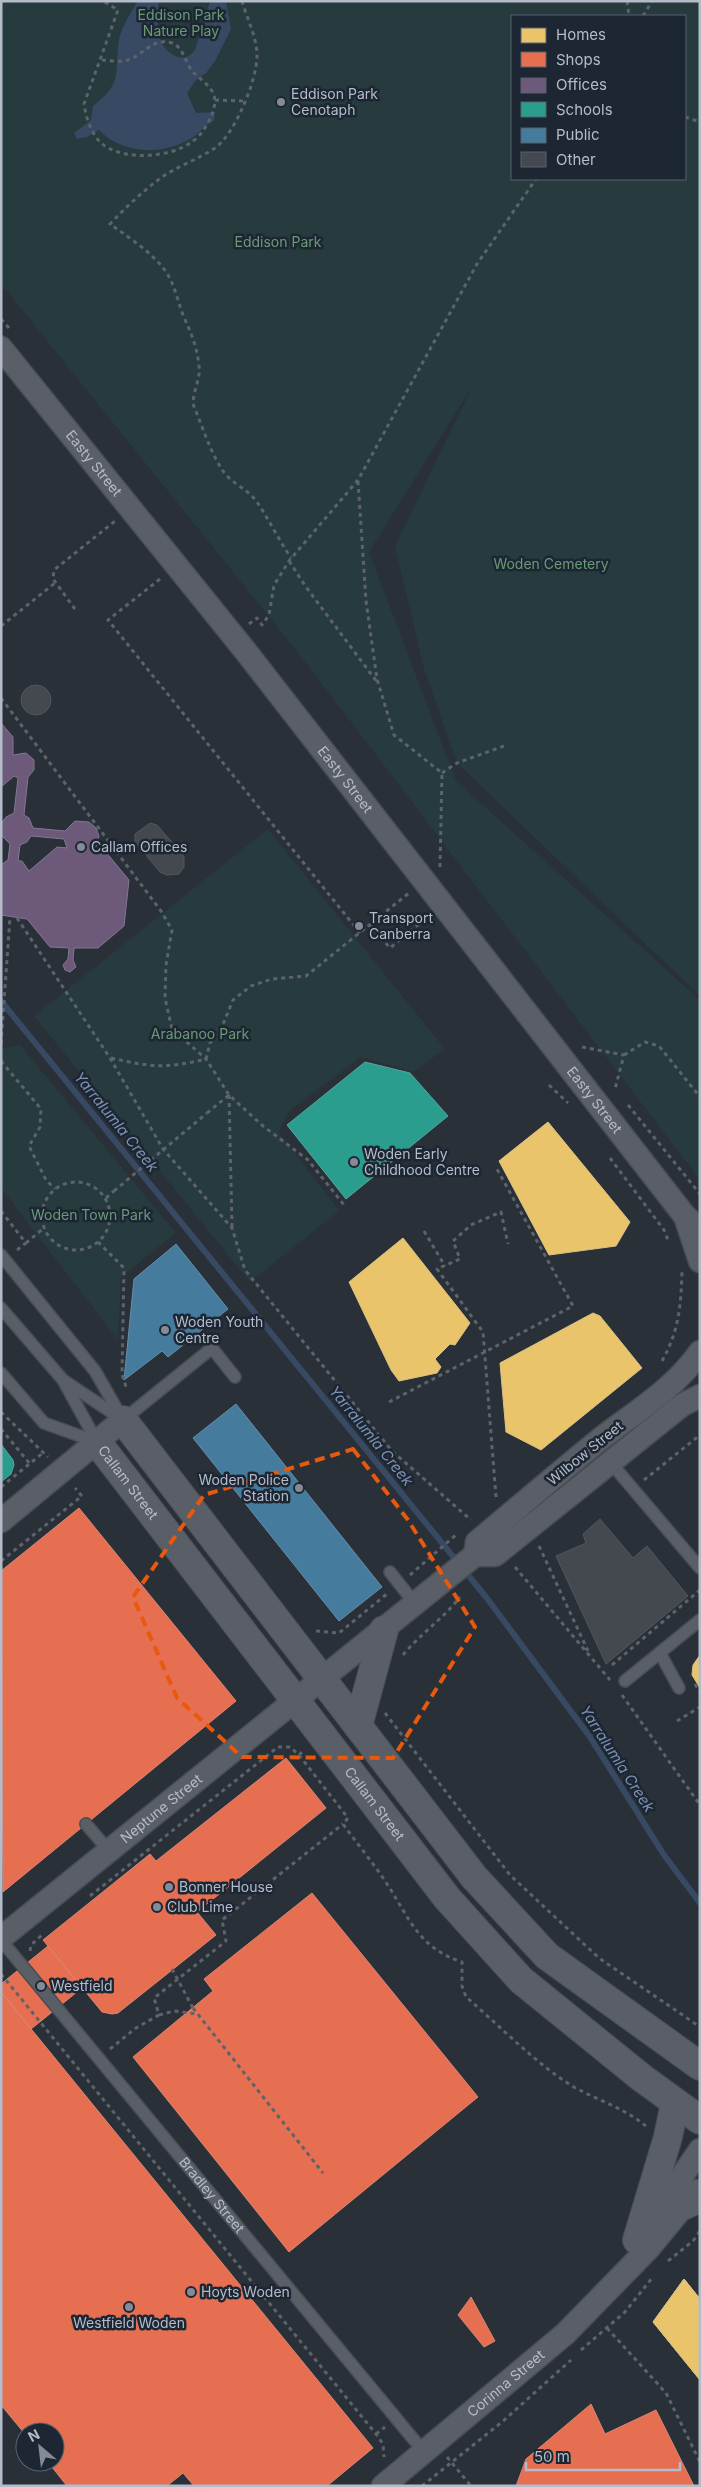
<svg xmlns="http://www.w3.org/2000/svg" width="701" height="2487" viewBox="0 0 701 2487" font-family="Inter,sans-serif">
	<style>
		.green { fill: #273a3e; fill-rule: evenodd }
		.water { fill: #384963 }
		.homes { fill: #e9c46a; stroke: #d9c286 }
		.shops { fill: #e76f51; stroke: #d88675 }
		.offices { fill: #6d597a; stroke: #827792; fill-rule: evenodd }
		.schools { fill: #2a9d8f; stroke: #53a6a0 }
		.public { fill: #457b9d; stroke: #668eaa }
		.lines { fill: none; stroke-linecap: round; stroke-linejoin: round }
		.stream { stroke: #384963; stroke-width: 6 }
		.building { fill: #444950; stroke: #52575f }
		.service-casing { stroke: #484c53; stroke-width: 14 }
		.minor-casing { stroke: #484c53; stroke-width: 25 }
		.tertiary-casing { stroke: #484c53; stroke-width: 30 }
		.path { stroke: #5d636a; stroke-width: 3; stroke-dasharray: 4 4; stroke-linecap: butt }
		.service { stroke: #5a5e66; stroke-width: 11 }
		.minor { stroke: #5a5e66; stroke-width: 22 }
		.tertiary { stroke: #5a5e66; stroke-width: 28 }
		.path-bridge { stroke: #5d636a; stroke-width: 3; stroke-dasharray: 4 4; stroke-linecap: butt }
		.marked { fill: none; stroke: #e8590c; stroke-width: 4; stroke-dasharray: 10 6; stroke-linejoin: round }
		.poi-dot { fill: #848b96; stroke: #1d2633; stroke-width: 2 }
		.labels { text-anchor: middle; stroke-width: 5; stroke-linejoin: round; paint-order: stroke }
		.park-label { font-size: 14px; fill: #6b9a76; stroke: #1d2633 }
		.poi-label { font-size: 14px; fill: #b4bcc9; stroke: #1d2633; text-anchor: start }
		.street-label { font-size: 14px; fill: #b4bcc9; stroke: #1d2633 }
		.water-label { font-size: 15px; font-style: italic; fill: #7c92b1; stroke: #1d2633 }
	</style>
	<rect width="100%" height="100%" fill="#2a3038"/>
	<path class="green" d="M1,1H700V996L457,763L424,669L395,546L472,387L369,552L456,781L700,1000V1180L303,659L7,291L1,287ZM512,16H685V179H512Z
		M268,829L445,1049L413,1072L361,1057L289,1111L279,1132L339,1211L250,1282L34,1016Z
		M20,1045L176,1233L121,1277L118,1340L1,1188V1049Z"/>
	<path class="water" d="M137,1H159C156,21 155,49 178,57C186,59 190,56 195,50L210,1H226L231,29L215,61L206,73L196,80L187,93L196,113L215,112L214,121C204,125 199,134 190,139C161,156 122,154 99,130L87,137L77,139L74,133L91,120L93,106C124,82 114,73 119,40C121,27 131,14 137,1Z"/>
	<path class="homes" d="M548,1122L630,1222L616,1246L549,1255L499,1161Z
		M403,1238L470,1323L455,1345L450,1344L435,1359L441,1367L437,1373L399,1381L391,1370L349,1282Z
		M593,1313L600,1316L642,1368L541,1450L506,1432L500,1363Z
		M700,1655V1688L692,1675L693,1665Z
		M684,2279L700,2299V2380L653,2322Z
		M684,2279L700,2299V2380L653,2322Z"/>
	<path class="shops" d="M79,1508L236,1701L3,1892L1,1571Z
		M286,1758L326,1808L197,1912L216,1935L118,2013L112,2014L102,2012L43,1940L150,1854L156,1861Z
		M312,1893L478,2097L289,2252L133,2057L213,1991L204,1979Z
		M48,1946L82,1988L31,2029L1,1992V1984Z
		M1,1992L373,2448L327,2486H194L183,2473L167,2486H67L48,2462H55V2432H25V2434L1,2405Z
		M471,2297L495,2341L484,2347L458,2315Z
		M591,2404L605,2434L656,2410L694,2486H516L526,2459Z"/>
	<path class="offices" d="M1,723L13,737V755L26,753L34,760V770L28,777L24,815L29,818L33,828L65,831L75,821L89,822L96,828L99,836L97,845L92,851H105L129,880L124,926L98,948H74L73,960L76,967L70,972L65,970L63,965L68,959L69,948L50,947L27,919L1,915V865L8,860L10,844L2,836L1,824L6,817L14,813L18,778L14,776L1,787ZM31,836L64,839L67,848L57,847L29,871L22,861H18L20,845L27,842Z"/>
	<path class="schools" d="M365,1062L410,1073L448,1116L346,1199L287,1125Z
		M1,1444L13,1460L14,1465L11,1474L1,1482Z"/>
	<path class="public" d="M176,1244L228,1309L168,1357L162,1351L124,1380L134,1279Z
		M236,1404L382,1587L339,1621L193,1438Z"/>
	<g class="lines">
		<path class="stream" d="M1,1001L486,1597L590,1737L664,1855L700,1903"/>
	</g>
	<path class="building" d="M21 700a15 15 0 1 1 30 0a15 15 0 1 1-30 0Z
		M150,823L157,825L184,856V867L179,874L167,875L160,872L135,842V834Z
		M600,1519L633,1558L647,1546L688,1596L606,1664L556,1556L586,1543L583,1534Z"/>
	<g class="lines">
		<defs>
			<g id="service">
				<path d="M1,1255L95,1371L123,1420"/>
				<path d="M1,1308L63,1380"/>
				<path d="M1,1373L44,1423L97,1442"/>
				<path d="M123,1420L212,1348L235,1377"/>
				<path d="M97,1442L63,1380L120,1418"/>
				<path d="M611,1463L700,1568"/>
				<path d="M390,1572L416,1605"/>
				<path d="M660,1653L679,1688"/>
				<path d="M625,1681L700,1620"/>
				<path d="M86,1824L109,1851"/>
				<path id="s1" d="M1,1940L424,2452"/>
			</g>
			<g id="minor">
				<path id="s2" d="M1,348L247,653L684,1215L700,1230"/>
				<path d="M685,1216L700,1261"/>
				<path d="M700,1352C676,1387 637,1411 603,1437C561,1471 519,1507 477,1542L475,1555H495L682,1405L700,1396"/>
				<path d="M1,1521L123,1420"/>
				<path id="s3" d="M1,1938L475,1555"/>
				<path d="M646,2228L700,2150"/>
				<path id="s4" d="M383,2486L565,2334L648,2249L696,2191"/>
			</g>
			<g id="tertiary">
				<path d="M123,1420L474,1877L547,1956L700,2066"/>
				<path id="s5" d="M97,1442L447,1898L521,1980L642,2078L700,2120"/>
				<path d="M358,1726L384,1630"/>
				<path d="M685,2205L700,2198"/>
				<path d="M637,2240L668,2137L675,2103"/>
			</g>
		</defs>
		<use href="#service" class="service-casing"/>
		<use href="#minor" class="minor-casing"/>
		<use href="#tertiary" class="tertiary-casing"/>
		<path class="path" d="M242,1C247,19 257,37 257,56C257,80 235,134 215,148C197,160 175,167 158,180C141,193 125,208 110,224C128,237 150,251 164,269C174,282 177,299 183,315C191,333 197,346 199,366C201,378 193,391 193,404C202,425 210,452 223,471C232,484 248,489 257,502C269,520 279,540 291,558
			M627,1L629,16
			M643,16L652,1
			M102,60C110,60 120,63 128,60C144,55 152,37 172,43C184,47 185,64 194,73C201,80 210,85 214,95C216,102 214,110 211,117C207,125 201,136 193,141C172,158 121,162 100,142C91,132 86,118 84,104L118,10L103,1
			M215,100L245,101
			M685,117L700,122
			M1,319L9,328
			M358,481L366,601L377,679L394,735L442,773
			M289,561L306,587L377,682
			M160,579L108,620L360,933
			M75,609L53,579L54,570L115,521
			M249,624L257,618L262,625L269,615L274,585L289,561L358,480L477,264L536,179
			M1,626L55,583
			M1,698L161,911L172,930L166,965L165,998L172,1029L206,1059L229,1095L263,1126L308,1160L344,1205
			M442,773L457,763L504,746
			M440,867L442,773
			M17,918L110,1058L163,1149L232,1228L245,1270L392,1451L471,1520
			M370,925L390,948L425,919L424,918
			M1,1044L10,917
			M582,1047L624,1055L615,1089
			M624,1055L645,1042L659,1046L700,1097
			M111,1058C150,1067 166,1069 206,1059L210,1043L224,1022L233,1000L251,986L272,979L306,976L409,893
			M1,1061L41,1109L40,1127L29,1146L46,1180L55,1189
			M549,1085L568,1103
			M229,1095L232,1227
			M628,1105L700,1194
			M207,1113L229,1095
			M610,1158L664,1230L668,1240
			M42 1216a34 34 0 1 1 68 0a34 34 0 1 1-68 0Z
			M106,1198L114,1191
			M1,1211L26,1243L17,1250
			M424,1231L445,1266
			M98,1242L124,1268L122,1374L126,1387
			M26,1243L44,1228
			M662,1361C679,1331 681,1305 682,1271
			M389,1402L573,1306L497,1169
			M1,1412L48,1457
			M1,1429L30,1464
			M644,1480L700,1435
			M1,1487L44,1452
			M496,1497L483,1332L437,1269L460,1259L453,1241L471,1225L501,1212L508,1244
			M539,1546L588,1651
			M1,1561L82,1496L75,1488
			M515,1567L610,1680
			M410,1575L457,1534
			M316,1631L339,1633L388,1593
			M403,1655C420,1634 443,1619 460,1597
			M612,1665L700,1590
			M695,1684L700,1692
			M622,1695L700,1805
			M385,1713L510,1875L599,1958L700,2027
			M677,1721L700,1707
			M299,1755L348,1818L343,1824C358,1845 375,1865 389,1887C411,1922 420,1948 462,1962V1986L466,1997C500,2026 534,2062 572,2086C597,2100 624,2108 646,2126
			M90,1896L278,1747H290L299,1755L304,1750
			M30,1951L31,1945L42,1935
			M1,1974L376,2434L383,2444L384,2457
			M193,2008L323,2173
			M159,2015L174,2011L197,2014
			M110,2049L136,2028L159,2015L154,1998L226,1941L222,1920L343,1824
			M668,2261L693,2241L700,2231
			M607,2328L666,2393L700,2462
			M581,2350L625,2312L652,2278
			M376,2434L385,2427
			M447,2457L471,2486
			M422,2486L502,2422L571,2360"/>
		<use href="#service" class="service"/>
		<use href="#minor" class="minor"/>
		<use href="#tertiary" class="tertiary"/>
		<path class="path-bridge" d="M114,1191L207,1113
			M172,1969L193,2008"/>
	</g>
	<path class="marked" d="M353,1449L408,1520L475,1627L393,1758L242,1757L177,1698L133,1597L204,1495Z"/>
	<g class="poi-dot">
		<circle cx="281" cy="102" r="5"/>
		<circle cx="81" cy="847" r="5"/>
		<circle cx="359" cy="926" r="5"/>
		<circle cx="354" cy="1162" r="5"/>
		<circle cx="165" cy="1330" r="5"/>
		<circle cx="299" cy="1488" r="5"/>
		<circle cx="169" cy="1887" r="5"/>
		<circle cx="157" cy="1907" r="5"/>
		<circle cx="41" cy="1986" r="5"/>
		<circle cx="191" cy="2292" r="5"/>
		<circle cx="129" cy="2307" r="5"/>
	</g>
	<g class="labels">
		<g class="park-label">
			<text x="181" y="20">Eddison Park<tspan x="181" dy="16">Nature Play</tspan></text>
			<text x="278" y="247">Eddison Park</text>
			<text x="551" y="569">Woden Cemetery</text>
			<text x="200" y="1039">Arabanoo Park</text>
			<text x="91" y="1220">Woden Town Park</text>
		</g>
		<g class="poi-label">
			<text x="291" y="99">Eddison Park<tspan x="291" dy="16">Cenotaph</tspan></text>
			<text x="91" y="852">Callam Offices</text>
			<text x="369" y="923">Transport<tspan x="369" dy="16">Canberra</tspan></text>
			<text x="364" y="1159">Woden Early<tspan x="364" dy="16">Childhood Centre</tspan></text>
			<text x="175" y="1327">Woden Youth<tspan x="175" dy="16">Centre</tspan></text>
			<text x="289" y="1485" text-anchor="end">Woden Police<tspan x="289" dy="16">Station</tspan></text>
			<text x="179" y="1892">Bonner House</text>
			<text x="167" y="1912">Club Lime</text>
			<text x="51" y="1991">Westfield</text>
			<text x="201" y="2297">Hoyts Woden</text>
			<text x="129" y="2328" text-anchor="middle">Westfield Woden</text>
		</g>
		<g class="street-label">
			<text dy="5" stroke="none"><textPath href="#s2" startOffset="148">Easty Street</textPath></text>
			<text dy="5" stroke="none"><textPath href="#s2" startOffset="552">Easty Street</textPath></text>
			<text dy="5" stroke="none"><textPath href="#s2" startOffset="958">Easty Street</textPath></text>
			<text transform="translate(585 1453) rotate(-39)" y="5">Wilbow Street</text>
			<text dy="5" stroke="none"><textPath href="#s5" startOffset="51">Callam Street</textPath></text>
			<text dy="5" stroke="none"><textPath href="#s5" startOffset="456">Callam Street</textPath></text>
			<text dy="5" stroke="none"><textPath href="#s3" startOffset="206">Neptune Street</textPath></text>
			<text dy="5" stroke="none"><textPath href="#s1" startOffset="331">Bradley Street</textPath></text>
			<text dy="5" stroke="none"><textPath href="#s4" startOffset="160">Corinna Street</textPath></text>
		</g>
		<g class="water-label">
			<text transform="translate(116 1122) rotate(51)" y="5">Yarralumla Creek</text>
			<text transform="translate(371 1436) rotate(51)" y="5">Yarralumla Creek</text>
			<text transform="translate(617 1759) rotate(57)" y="5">Yarralumla Creek</text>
		</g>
	</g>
	<rect width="701" height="2487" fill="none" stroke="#b4bcc9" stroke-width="5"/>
	<rect x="511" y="15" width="175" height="165" fill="#1d2633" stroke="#59626f"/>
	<rect x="521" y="28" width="25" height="15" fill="#e9c46a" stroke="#59626f"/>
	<text x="556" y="40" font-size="15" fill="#b4bcc9">Homes</text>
	<rect x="521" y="52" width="25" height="15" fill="#e76f51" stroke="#59626f"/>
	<text x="556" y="65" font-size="15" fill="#b4bcc9">Shops</text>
	<rect x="521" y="78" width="25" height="15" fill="#6d597a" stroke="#59626f"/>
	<text x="556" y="90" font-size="15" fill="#b4bcc9">Offices</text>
	<rect x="521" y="102" width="25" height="15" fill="#2a9d8f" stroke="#59626f"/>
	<text x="556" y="115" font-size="15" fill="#b4bcc9">Schools</text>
	<rect x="521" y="128" width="25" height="15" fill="#457b9d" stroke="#59626f"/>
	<text x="556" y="140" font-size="15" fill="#b4bcc9">Public</text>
	<rect x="521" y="152" width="25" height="15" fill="#444950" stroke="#59626f"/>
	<text x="556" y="165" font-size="15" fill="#b4bcc9">Other</text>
	<g transform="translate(40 2447) rotate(332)"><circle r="24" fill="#1d2633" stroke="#59626f"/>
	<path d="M0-4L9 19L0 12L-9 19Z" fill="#848b96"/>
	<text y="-8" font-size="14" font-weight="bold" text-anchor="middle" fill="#b4bcc9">N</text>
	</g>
	<path d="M526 2462v8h154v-8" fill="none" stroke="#b4bcc9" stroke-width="2.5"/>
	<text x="534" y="2462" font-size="15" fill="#b4bcc9" stroke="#1d2633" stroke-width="4" paint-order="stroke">50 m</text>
</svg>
